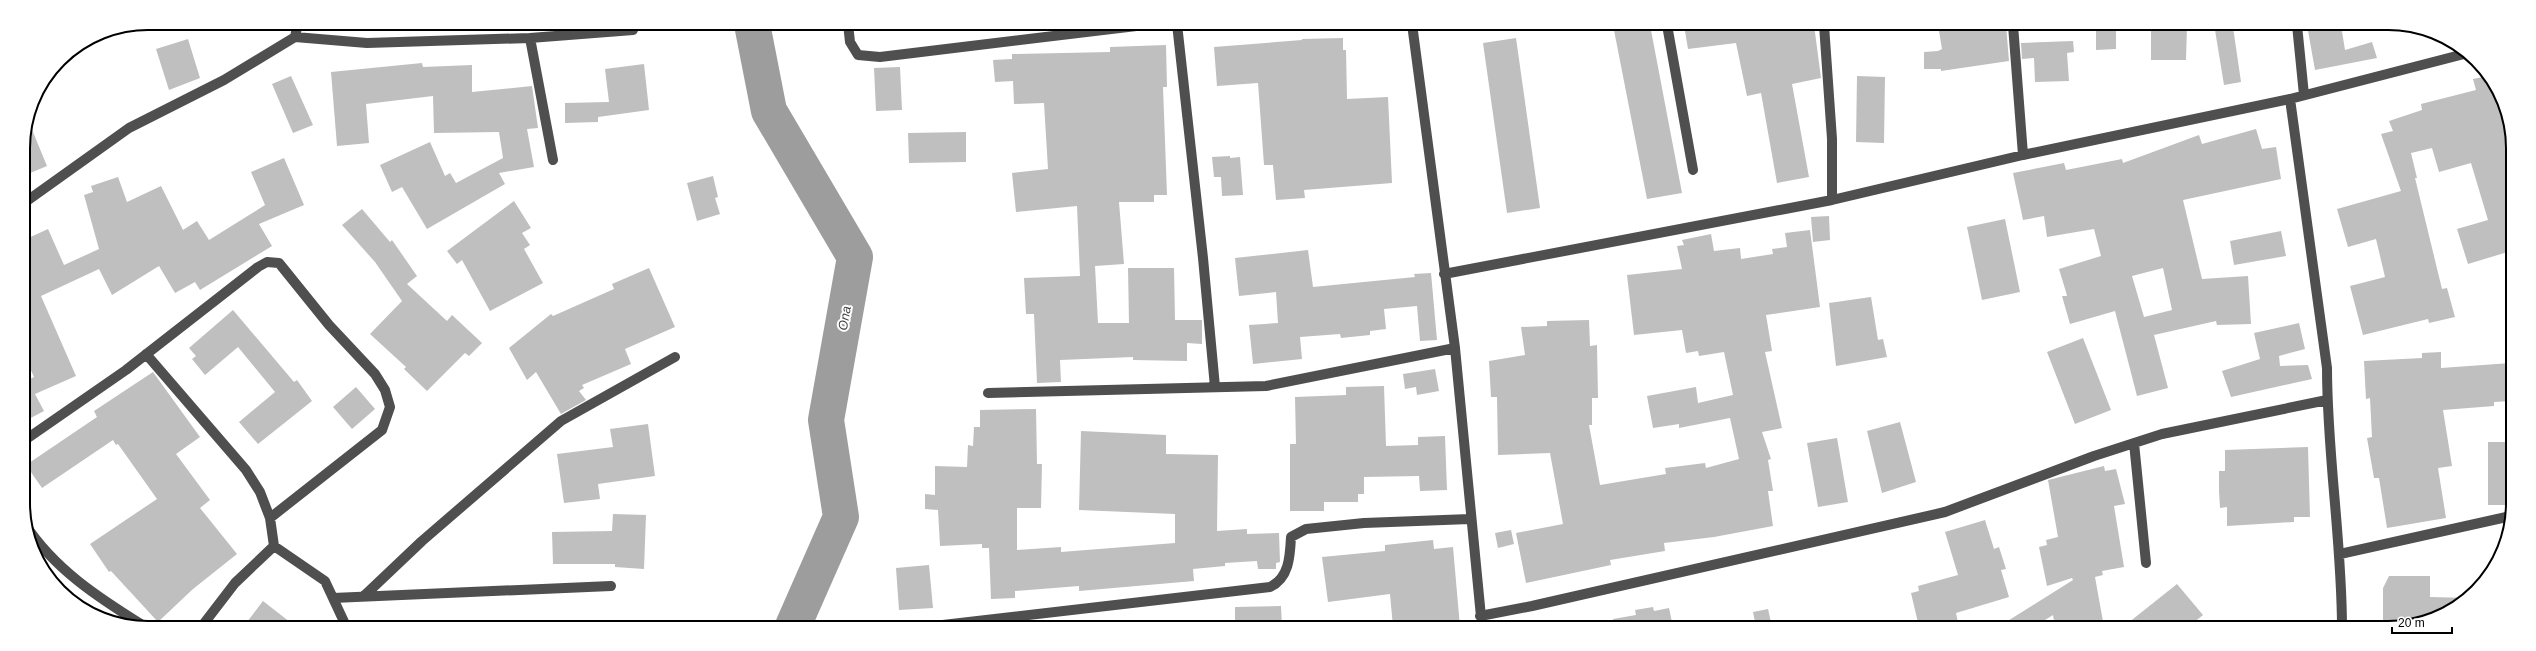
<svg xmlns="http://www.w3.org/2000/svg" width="2536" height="651" viewBox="0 0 2536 651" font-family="Arial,sans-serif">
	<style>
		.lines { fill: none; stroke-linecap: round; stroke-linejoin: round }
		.river { stroke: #9d9d9d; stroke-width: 36 }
		.building { fill: #bfbfbf; fill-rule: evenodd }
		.minor { stroke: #4f4f4f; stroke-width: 10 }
		.labels { text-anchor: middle; stroke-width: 4; stroke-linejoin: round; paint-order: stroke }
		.water-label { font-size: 13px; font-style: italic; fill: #3e3e3e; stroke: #fff }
		.rim { fill: none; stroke: #000; stroke-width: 2 }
	</style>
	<rect width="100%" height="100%" fill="#fff"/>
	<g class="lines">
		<path class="river" d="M752,24L769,111L855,257L826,420L841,517L793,626"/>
	</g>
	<path class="building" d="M1613,25H1650L1682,193L1647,199Z
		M1684,25H1814L1821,78L1792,84L1809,177L1777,183L1761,93L1747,96L1736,43L1688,49Z
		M1938,25H2006L2009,61L1941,71V69H1924V52L1938,51L1942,49Z
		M2096,25H2116V49L2096,50Z
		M2151,25H2187L2186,60H2151Z
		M2307,25H2341L2345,50L2372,42L2377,58L2315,70Z
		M2233,27L2241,82L2224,85L2215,30Z
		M1343,38V50H1346L1347,99L1388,97L1392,183L1304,190L1305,198L1276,200L1273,165H1264L1258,83L1217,86L1214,47L1302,40V39Z
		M1516,38L1540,208L1507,213L1483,43Z
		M188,39L200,78L169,90L156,49Z
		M2073,41L2074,52L2067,53L2069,81L2035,82L2034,58L2022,59L2021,43Z
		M1166,45L1167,87H1163L1167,195H1154V202H1119L1124,264L1095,266L1098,323H1129L1128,268H1174L1175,320H1202V344L1187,343V361L1133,360V357L1060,360L1061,382L1037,383L1034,314H1026L1024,278L1080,276L1077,206L1016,212L1012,173L1048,169L1044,103L1014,104L1013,81L995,82L993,60L1012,59V54L1110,52V47Z
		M422,63L423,67L472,65V92L532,86L538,128L527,129L534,167L499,173L505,184L427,229L402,187L392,192L380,165L430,142L445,176L450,173L456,183L503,158L499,132L434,133L433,96L366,104L369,143L337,146L331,72Z
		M644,64L649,110L598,117V122L565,123V103L609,102L605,69Z
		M900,67L902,110L876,111L874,68Z
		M291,76L313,125L293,133L272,84Z
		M1857,76L1885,77L1884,143L1856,142Z
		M2488,76L2500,93L2511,124V251L2468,264L2457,229L2488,220L2471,163L2439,172L2432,148L2411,153L2417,178H2415L2442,289L2447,288L2455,317L2429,323L2428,319L2363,335L2350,286L2385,277L2376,239L2348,247L2337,209L2401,191L2381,134L2393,131L2389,121L2422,110L2421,104L2476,90L2473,79Z
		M28,120L47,166L23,176V140Z
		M2256,129L2262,149L2276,147L2281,179L2183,200L2202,279L2248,276L2251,324L2217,325L2216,321L2154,335L2168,388L2137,396L2115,311L2070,324L2062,296H2067L2066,292L2059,269L2101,256L2094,229L2047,237L2044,216L2023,220L2013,173L2064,163L2066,170L2122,159L2123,163L2199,135L2202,144ZM2163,268L2172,310L2144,317L2132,276Z
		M966,132V162L909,163L908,133Z
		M1230,156V158L1240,157L1243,195L1222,196L1221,177H1214L1212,157Z
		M284,158L304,205L259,224L272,246L200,290L195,282L175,293L159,266L112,295L99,269L41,296L76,376L35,394L44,411L25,421V373L28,380L34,377L24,355V240L48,229L64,265L99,249L84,195L93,192L91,186L118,177L127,202L161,186L183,230L197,221L209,240L265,205L251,172Z
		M713,176L718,197L715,198L720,214L697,221L687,183Z
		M514,201L531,228L522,233L530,245L524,249L543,283L490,311L462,260L457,264L447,251Z
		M362,209L390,242L392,240L417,276L407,284L447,321L452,315L482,343L469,356L465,353L427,391L404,369L406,367L370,334L402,301L375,262L342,225Z
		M1829,216L1830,240L1813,242L1811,217Z
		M2005,219L2020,292L1982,300L1967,227Z
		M1810,230L1820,307L1766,315L1772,351L1765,352L1782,428L1762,432L1771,459L1768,460L1773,491H1768L1773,526L1714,537L1664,543L1665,551L1610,560L1611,565L1526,583L1516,533L1563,524L1550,453L1498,455L1497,397H1491L1489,361L1525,355L1521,327L1547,326V321L1589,320L1590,346L1597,345L1598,398H1592V425H1589L1600,485L1666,474L1665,468L1705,463L1706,468L1739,459L1730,418L1679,428V424L1653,428L1647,396L1696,387L1698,403L1733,395L1724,352L1699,356L1698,351L1686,353L1682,330L1634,335L1627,275L1682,269L1677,246L1684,245L1682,240L1711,234L1714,251L1740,248L1741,259L1773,254L1772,249L1787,247L1785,233Z
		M2281,231L2286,256L2234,265L2230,241Z
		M1308,250L1313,287L1415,277L1414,274L1431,273L1437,340L1420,341L1417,306L1384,309L1386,329L1370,331V335L1341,338L1340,334L1300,337L1302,359L1253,364L1249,325L1278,323L1276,292L1239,296L1235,258Z
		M649,268L675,327L625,349L631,364L582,385L584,388L579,391L586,400L561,414L536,372L527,380L509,348L551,314L553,316L614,289L612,284Z
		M1871,297L1878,340L1883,339L1887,357L1836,366L1829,303Z
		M233,310L294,382L297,380L312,401L258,444L239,422L275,392L238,347L205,375L192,359L196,356L189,348Z
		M2299,323L2305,349L2279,356L2280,366L2308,365L2312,379L2231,397L2222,371L2260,359L2254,333Z
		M2083,338L2111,410L2075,424L2047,352Z
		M2441,352V368L2511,363V401L2494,402V406L2443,410L2452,466L2438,468L2446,518L2387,528L2379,478H2374L2367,438L2372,437L2370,398L2366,399L2364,361L2422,358V353Z
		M1435,369L1439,391L1417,395L1416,387L1405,389L1403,374Z
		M153,372L200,437L176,454L210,500L200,508L237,554L193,589L158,622L111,571L109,572L90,544L157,499L118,444L116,445L113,440L42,488L26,465L97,417L94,411Z
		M1384,386L1386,446L1418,445V437L1445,436L1447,490L1420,491L1419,476L1364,477V494H1358V502H1324V511H1290V444H1296L1295,397L1346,395V387Z
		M356,387L375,409L352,429L333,407Z
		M1036,409L1037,464H1042L1041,508H1017V550L1061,547V552L1175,543V514L1079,510L1081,431L1166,435V454L1218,455L1217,531L1247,529V534L1279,533L1280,562L1276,563V569H1258L1257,561L1225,563V566L1193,569L1194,581L1079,591V586L1015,591V598L991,599L989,548H982V544L940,546L938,510L925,509V494L935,495V466L967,467L968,445L973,446L974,427H980V410Z
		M1900,422L1916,482L1882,493L1867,431Z
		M648,424L655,476L598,484L600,499L564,503L557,454L613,447L610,429Z
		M1837,438L1848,502L1818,507L1807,443Z
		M2488,442H2511V505H2488Z
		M2308,447L2310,517H2294V522L2227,526V507L2220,508L2219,491V471H2225V450Z
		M2104,466L2105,471L2116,469L2125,504L2114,506L2124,567L2102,571L2103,575L2095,577L2104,627H2055L2053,615L2034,627H1998L2073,580L2072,578L2047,586L2039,547L2047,545L2046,540L2058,537L2048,480Z
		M613,514L646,515L644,569L615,567V564H553L552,532L612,531Z
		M1985,520L1994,549L1999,547L2006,569L2001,570L2009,597L1956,613L1959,627H1919L1911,593L1919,591L1918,586L1958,575L1945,532Z
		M1511,530L1514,544L1498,548L1495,533Z
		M1433,540L1434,549L1453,547L1460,627H1393L1390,594L1328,602L1322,557L1385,551V545Z
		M929,565L933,608L899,610L896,568Z
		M2389,576H2430V597L2469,598L2436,619L2396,628L2383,626V588Z
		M2177,584L2203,615L2187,628L2123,627Z
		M263,601L295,626H244Z
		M1281,606L1282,627H1235V607Z
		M1653,607L1654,611L1669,608L1673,627H1614L1613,619L1636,615L1635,610Z
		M1768,609L1772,627H1756L1753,612Z"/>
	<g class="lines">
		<path class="minor" d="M848,24L850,42L858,55L880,57L1153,24
			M1177,24L1203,258L1215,387
			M1412,24L1455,348L1482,627
			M1667,25L1693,170
			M1824,25L1832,139V200
			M2013,25L2023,155
			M2297,25L2304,95
			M295,37L298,23
			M530,38L633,30
			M2290,99L2327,368C2327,455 2342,541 2342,628
			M24,203L129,128L224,80L295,37L367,43L530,38L553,160
			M1444,274L1832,200L2023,155L2290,99L2468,53
			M146,354L246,470L260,492L270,518L274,546
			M988,393L1266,386L1455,348
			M25,440L126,370L258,267L267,262L279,263L329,325L375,374L385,390L390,407L382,430L270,518
			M2134,443L2146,563
			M25,524C54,569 99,598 144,626
			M2340,554L2511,516
			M364,596L422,541L561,421L675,357
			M333,598L611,586
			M1480,616L1532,606L1945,512L2094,456L2162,434L2327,400
			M202,626L235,583L274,546L325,581L346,626
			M934,626L1270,587C1289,578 1290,557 1291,537L1306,529L1364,523L1470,519"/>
	</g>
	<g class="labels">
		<g class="water-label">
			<text transform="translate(844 318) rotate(-80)" y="5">Ona</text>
		</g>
	</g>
	<path d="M0 0H2536V651H0ZM148 30H2388A118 118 0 0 1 2506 148V503A118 118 0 0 1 2388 621H148A118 118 0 0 1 30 503V148A118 118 0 0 1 148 30Z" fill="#fff" fill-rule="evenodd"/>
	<path class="rim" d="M148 30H2388A118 118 0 0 1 2506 148V503A118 118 0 0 1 2388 621H148A118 118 0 0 1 30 503V148A118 118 0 0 1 148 30Z"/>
	<path d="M2392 627v6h60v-6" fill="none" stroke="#000000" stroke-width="2"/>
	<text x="2398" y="627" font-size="12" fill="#000000" stroke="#ffffff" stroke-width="3" paint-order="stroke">20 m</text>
</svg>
